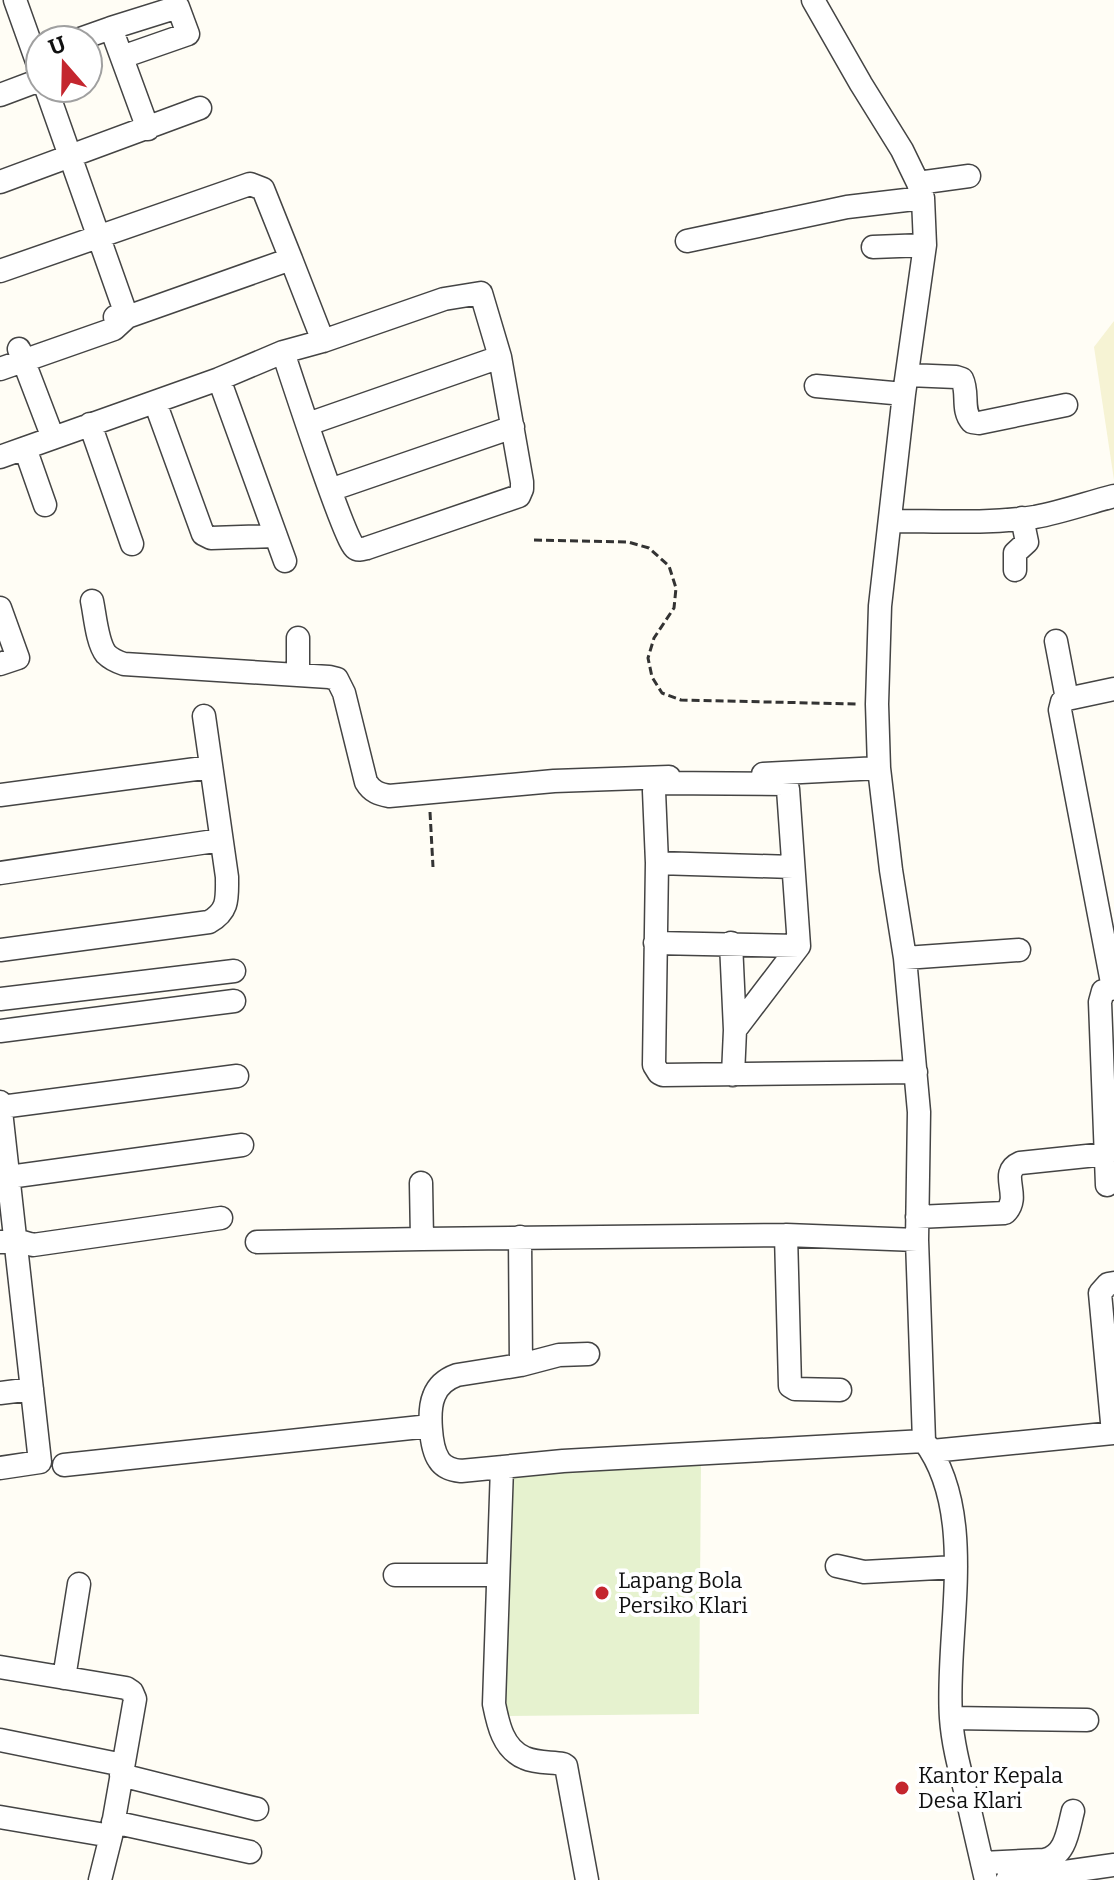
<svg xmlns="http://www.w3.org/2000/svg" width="1114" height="1880" viewBox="0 0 1114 1880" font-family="Bitter,serif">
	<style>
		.farmland { fill: #f6f3d4 }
		.pitch { fill: #e6f2cf }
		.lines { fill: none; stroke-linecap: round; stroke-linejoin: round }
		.minor-casing { stroke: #444; stroke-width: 25 }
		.path { stroke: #333; stroke-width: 3; stroke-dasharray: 8 4; stroke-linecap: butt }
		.minor { stroke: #fff; stroke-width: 22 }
		.poi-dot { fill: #c4262e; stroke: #fff; stroke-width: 3 }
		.labels { text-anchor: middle; stroke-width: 8; stroke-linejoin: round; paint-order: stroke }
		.poi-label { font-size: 22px; fill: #111; stroke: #fff; text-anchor: start }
	</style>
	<rect width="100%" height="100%" fill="#fffdf5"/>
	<path class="farmland" d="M1114,321V480L1094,347Z"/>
	<path class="pitch" d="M701,1463L699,1714L502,1716L506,1471Z"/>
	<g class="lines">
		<defs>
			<path id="minor" d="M15,0L40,70
				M813,0L861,84L902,150L918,183L923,198L925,245L904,394L880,606L877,704L879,768L891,870L905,958L919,1112L917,1240L924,1441C979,1514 945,1633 951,1718C953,1747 961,1774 968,1802C974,1828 980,1854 986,1880
				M111,28L178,7L188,34L122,57
				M77,40L111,28L148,129
				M46,88L127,317H115
				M0,95L40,80
				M0,182L200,108
				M918,183L969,176
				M687,241L847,207L923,198
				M873,247L925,245
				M291,259L323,341
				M0,271L250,184L263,189L291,259L127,317L114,329L0,369
				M19,349L53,438
				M908,375L956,377L962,379C969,393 961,410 972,422L979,423L1066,405
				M219,379L285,561
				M816,386L904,394
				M155,402L203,534L211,538L275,536
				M90,424L132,544
				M308,424L500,357
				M0,457L25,448
				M330,490L513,427
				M45,505L25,448L219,379L283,352L323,341L444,299L481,293L500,357L522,482V489L519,496L367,548C363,549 358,551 355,548C345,542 291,376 283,352
				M891,521C938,521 988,524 1035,517C1062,512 1087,503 1114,496
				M1015,570V553L1027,542L1022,518
				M92,601C95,615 97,643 106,654C111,659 118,662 124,664L329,677L337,679L344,693L366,782C372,792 379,794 389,796L554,781L669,777
				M0,608L18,658L0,664
				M1056,641L1067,699
				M298,675V638
				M763,774L879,768
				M0,795L211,767
				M657,863L793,867
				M0,873L221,840
				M655,943L799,946
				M731,943L735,1030
				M0,950L209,922C229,911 227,898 227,877L204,716
				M905,958L1019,950
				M1113,988L1060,710L1062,702L1067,699L1114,689
				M0,999L234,971
				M0,1031L234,1001
				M733,1075L735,1030L799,946L788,789L784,784L658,783L654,791L657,863L654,1065L659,1073L663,1075L916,1072
				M0,1102L40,1462L0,1468
				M1,1107L237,1076
				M9,1177L242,1145
				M421,1183L422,1239L786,1235L917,1240
				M1107,1185L1100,1002L1103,991L1114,988
				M917,1217L1005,1213C1023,1196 997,1173 1020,1163L1106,1154
				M786,1235L790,1386L795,1389L840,1390
				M520,1237L521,1365
				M0,1242L16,1240L33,1245L221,1218
				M257,1242L422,1239
				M588,1354L559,1355L521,1365L457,1375C446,1379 438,1385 434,1396C428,1410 430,1447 439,1460C444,1468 452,1470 461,1471L563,1461L924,1441
				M0,1393L32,1389
				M1113,1433L1100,1293L1108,1284L1114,1283
				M932,1451L1114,1433
				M64,1465L430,1426
				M502,1467L494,1704C498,1724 503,1749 525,1758C536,1763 551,1762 563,1764L566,1766L587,1880
				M837,1566L864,1572L956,1567
				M395,1575H497
				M0,1667L126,1688L132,1692L135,1699L111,1836L100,1880
				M64,1678L79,1584
				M951,1718L1087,1720
				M0,1740L123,1765
				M121,1775L257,1809
				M0,1817L111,1836
				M113,1822L250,1852
				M982,1863L1044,1860C1066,1856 1068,1830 1073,1811
				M1007,1880L1114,1865"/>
		</defs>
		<use href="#minor" class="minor-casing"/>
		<path class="path" d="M534,540L628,542L649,548L669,566L676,588L674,608L654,638L648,658L652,677L662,693L681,700L857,704
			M430,812L433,867"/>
		<use href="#minor" class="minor"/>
	</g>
	<g class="poi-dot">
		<circle cx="602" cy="1593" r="8"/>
		<circle cx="902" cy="1788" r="8"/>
	</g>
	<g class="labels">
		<g class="poi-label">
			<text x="618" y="1588">Lapang Bola<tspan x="618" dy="25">Persiko Klari</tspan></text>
			<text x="918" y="1783">Kantor Kepala<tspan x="918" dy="25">Desa Klari</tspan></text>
		</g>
	</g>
	<g transform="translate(64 64) rotate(340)"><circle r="38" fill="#ffffff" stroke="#a0a0a0" stroke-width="2"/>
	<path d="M0-6L14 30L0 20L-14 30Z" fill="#c4262e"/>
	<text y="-12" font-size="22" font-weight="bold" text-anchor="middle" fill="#111111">U</text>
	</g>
</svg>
